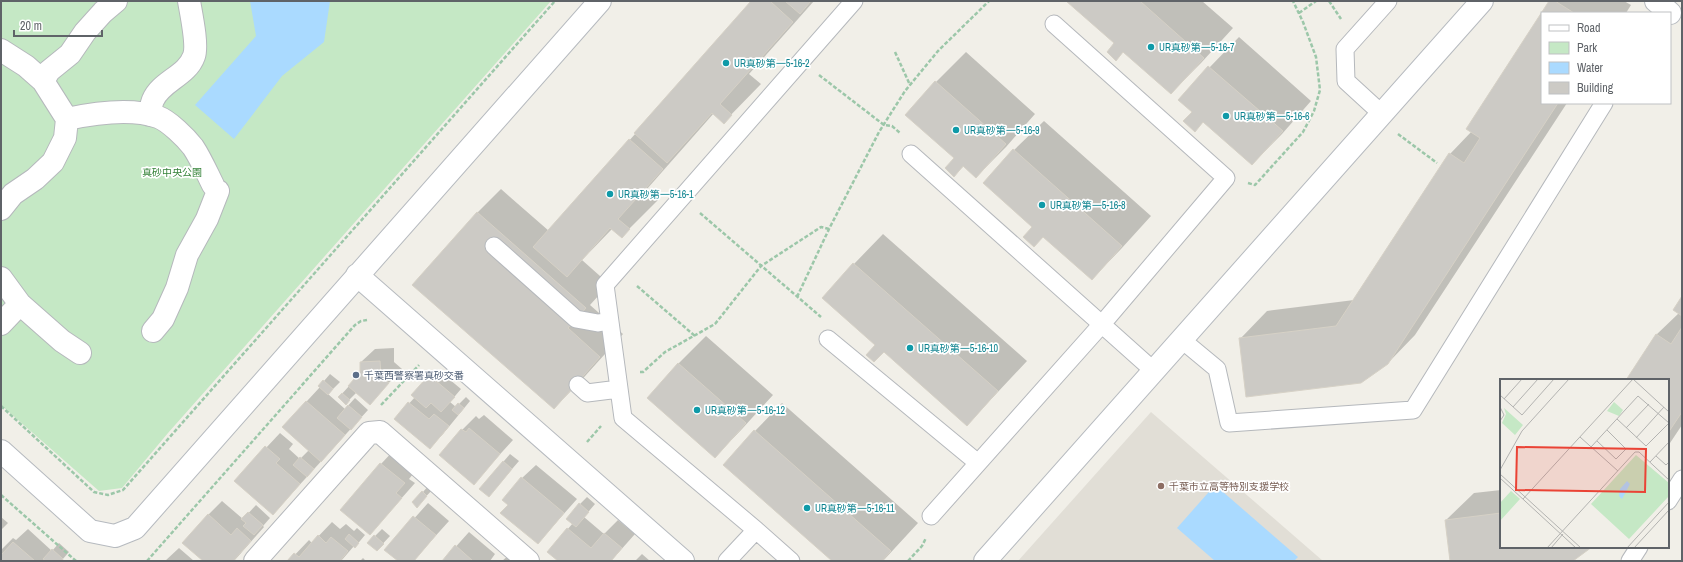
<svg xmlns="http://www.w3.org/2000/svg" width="1683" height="562" viewBox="0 0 1683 562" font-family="'Archivo Narrow','Noto Sans JP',sans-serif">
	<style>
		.education { fill: #e1ded6 }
		.green { fill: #c5e8c5 }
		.water { fill: #aadaff }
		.shadow { fill: #0003 }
		.building { fill: #cccac5; stroke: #d6d1c6 }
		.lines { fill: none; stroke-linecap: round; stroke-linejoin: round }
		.lane-casing { stroke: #b5b8bc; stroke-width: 19 }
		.street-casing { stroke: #b5b8bc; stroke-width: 24 }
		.secondary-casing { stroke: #b6babf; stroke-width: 24 }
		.path { stroke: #9cc7a9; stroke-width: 2.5; stroke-dasharray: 4 2; stroke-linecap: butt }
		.lane { stroke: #fff; stroke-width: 17 }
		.street { stroke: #fff; stroke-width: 22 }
		.secondary { stroke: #fff; stroke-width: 22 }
		.culture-dot { fill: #0f9aa8; stroke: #fff; stroke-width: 1.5 }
		.service-dot { fill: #5c6f8a; stroke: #fff; stroke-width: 1.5 }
		.education-dot { fill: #8d6e63; stroke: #fff; stroke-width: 1.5 }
		.labels { text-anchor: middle; stroke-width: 3.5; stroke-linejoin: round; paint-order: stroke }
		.culture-label { font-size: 10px; fill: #0d838f; stroke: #fff; text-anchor: start }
		.park-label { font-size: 10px; fill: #348238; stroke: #fff }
		.service-label { font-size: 10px; fill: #4e5e75; stroke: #fff; text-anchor: start }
		.education-label { font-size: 10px; fill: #785e54; stroke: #fff; text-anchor: start }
		.inset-road { fill: none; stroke: #b3b3b1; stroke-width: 1 }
		.view { fill: #ea4335; fill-opacity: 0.15; stroke: #ea4335; stroke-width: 2 }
		.inset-edge { fill: none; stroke: #5f6368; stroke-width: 2 }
	</style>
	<rect width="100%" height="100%" fill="#f1efe8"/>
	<path class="education" d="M1151,412L1323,561H1018Z"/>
	<path class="green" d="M1,1H551L168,433L122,488L99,491L1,405Z"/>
	<path class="water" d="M250,1H330L324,42L282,76L234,139L195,105L256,36Z
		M1215,485L1298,557L1294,561H1215L1177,528Z"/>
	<path class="shadow" d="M753,1H814L749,74L761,84L724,122L714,113L647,189L659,199L621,237L612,229L582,260L609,284L590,305L623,334L577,385L554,408L414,285L478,212L501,189L549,231Z
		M1068,1H1202L1233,28L1201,63L1171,93L1124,51L1116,59V43Z
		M1550,1H1624L1631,5L1626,13H1543Z
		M1542,14V103H1567L1415,335L1388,363L1240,339L1267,311L1354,300L1450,154L1472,131Z
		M1239,37L1311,101L1282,134L1252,164L1204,121L1195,130L1193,111L1179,99Z
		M966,52L1035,114L1006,147L976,177L964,166L954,175L955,158L907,115L936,82Z
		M1044,121L1151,216L1121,249L1092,279L1034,227L1014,150Z
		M883,234L1027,361L967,425L876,344L854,264Z
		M1682,298V425L1668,446V380H1627L1656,335L1679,313Z
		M706,336L773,395L742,429L715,457L648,398L679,363Z
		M394,348V362L402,369L370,403L357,392L346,403L339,397L361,373V362L375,349Z
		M437,369L461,389L450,402L456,407L466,397L470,401L443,434L430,447L396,418L415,397L413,395Z
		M330,374L340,382L328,394L345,409L355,398L368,410L273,514L235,481L280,433L293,444L289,449L300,459L309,450L283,427L320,387L324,381Z
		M782,403L918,523L883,561H834L755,431Z
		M484,415L513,440L474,483L462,430L476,416L479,419Z
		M394,450L417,469L409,479L415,483L370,534L381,464Z
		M510,454L519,461L495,489H480Z
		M536,465L577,499L538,543L509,505L522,478Z
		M429,485L434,488L417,506L423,492Z
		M1501,490V547H1591L1572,561H1451L1446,520L1474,493Z
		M587,497L595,504L584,517L604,534L618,520L635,534L611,561H559L548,552L573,523L580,504Z
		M222,501L243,519L256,505L270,518L263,526L264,527L234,561H204L208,515Z
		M428,503L449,521L413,561H399L386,550Z
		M1,517L8,523L1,530Z
		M332,522L340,529L346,524L354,531L357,528L365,535L355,547L354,546L341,561H289L309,540L312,543Z
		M28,529L52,551L59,543L69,552L62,560L63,561H1V550L13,538L16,540Z
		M382,529L390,536L377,550L375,536Z
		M469,532L495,554L490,561H443Z
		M179,548L194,561H165Z
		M642,554L650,561H635Z
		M509,555L512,561H502Z
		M363,558L366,561H360Z"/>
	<path class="building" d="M751,1H770L793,22L720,104L732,115L724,124L712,113L667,163L634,133Z
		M785,1H811L800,14Z
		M1066,1H1140L1204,58L1171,94L1123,52L1116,61L1107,52L1114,43Z
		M1549,1H1555L1574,13H1542V103H1558L1388,364L1361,383L1246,397L1239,338L1336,326L1449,153L1464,163L1480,138L1466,129Z
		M1208,66L1283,131L1252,165L1203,122L1195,132L1183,121L1192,112L1178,100Z
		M935,81L1006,144L976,178L963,166L954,177L945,168L954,158L905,115Z
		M629,139L663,169L618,219L630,229L622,238L610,228L567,277L533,247Z
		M1013,149L1122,246L1092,280L1043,237L1034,247L1023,237L1032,227L983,183Z
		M477,212L586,308L568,328L600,357L554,409L412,285Z
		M853,263L998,391L967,426L884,352L874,362L866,355L875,345L822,298Z
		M1682,296V316L1673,310Z
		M1682,327V412L1668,433V380H1626L1656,334L1671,344Z
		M380,361L381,376L389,383L370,405L348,386L360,372V362Z
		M678,363L746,423L715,458L647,398Z
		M429,375L455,397L441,412L431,403L426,408L411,395Z
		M323,380L333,389L328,395L318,386Z
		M342,393L350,400L346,405L338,397Z
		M306,401L345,435L321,462L282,427Z
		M408,402L429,419L434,414L449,426L430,449L394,419Z
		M458,403L464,408L458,415L452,410Z
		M348,405L362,417L351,430L337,418Z
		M469,428L500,454L474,485L439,455L461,429L466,432Z
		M754,430L891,551L882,561H832L723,465Z
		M265,446L280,459L276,463L300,484L273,515L234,481Z
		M300,457L314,469L307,477L293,465Z
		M503,461L512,469L489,497L479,489Z
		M380,463L405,483L396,493L402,498L370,535L340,510Z
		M521,477L564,513L538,544L500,513L508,505L502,500Z
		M422,491L427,496L417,508L412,502Z
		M579,503L589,512L576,527L566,519Z
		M248,512L263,525L254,535L243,526L246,523L241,519Z
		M1501,513V547H1592L1573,561H1450L1445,520Z
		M208,514L231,535L237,528L251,541L233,561H203L182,543Z
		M413,516L436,535L414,561H398L384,550Z
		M567,528L591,548L604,533L622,548L611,561H558L547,552Z
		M349,534L359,543L355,548L345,539Z
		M318,535L326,543L331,537L348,551L340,561H287L294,553L299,557Z
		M374,535L384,544L377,551L367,543Z
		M13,542L35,561H1V553L2,554Z
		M455,545L473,561H442Z
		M52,549L63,559L62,561H46L43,559Z"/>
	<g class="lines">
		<defs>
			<path id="lane" d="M1382,114L1346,81L1345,49L1388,1
				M911,154L1154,371
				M494,246L576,319L598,323L609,321
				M828,339L978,463
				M1182,340L1217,369L1229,423L1413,410L1604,103
				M578,385L587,393L619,389
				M1668,501L1682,479
				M931,516L1102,324L1226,178L1054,24
				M756,530L623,418L605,285L854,1
				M727,561L756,530L791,561
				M1630,561L1639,547"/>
			<path id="street" d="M1,50L26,66L43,81L67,119L65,138L53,162L35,179L13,194L1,209
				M43,81L49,71L70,54L85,32L103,12L116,1
				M150,115C151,110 151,104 153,100C161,81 187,76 194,56C198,45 191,13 189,1
				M67,119C95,113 132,108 158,117C169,121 186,138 193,147C201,159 207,173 213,185
				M1,278L20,304L62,341L80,353
				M1,324L20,304
				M153,331L163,319L177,288L187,255L207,219L218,191
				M255,561L369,433L380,432L528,561"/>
			<path id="secondary" d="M1656,1L1670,13
				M357,275L683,561
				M1,451L90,531L115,536L135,528L600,1
				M985,561L1482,1"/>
		</defs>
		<use href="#lane" class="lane-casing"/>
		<use href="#street" class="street-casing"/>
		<use href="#secondary" class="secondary-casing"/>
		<path class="path" d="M1329,1L1341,19
			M1299,13L1316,1
			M895,52L910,85
			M819,75L884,125L892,126L900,133
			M1398,134L1437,163
			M1248,183L1255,185L1303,132L1314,111L1320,90L1316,57L1303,22L1293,1
			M700,213L821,317
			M637,286L695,336
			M797,297L829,229L879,132L905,91L938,51L989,1
			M640,372H643L665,352L715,324L761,266L821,227L829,229
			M381,405L419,365
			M1,406L94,492L108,495L123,490L555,1
			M587,442L601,426
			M1,495L76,561
			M147,561L355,325L361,321L367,320
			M908,561L922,546L926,538"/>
		<use href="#lane" class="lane"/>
		<use href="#street" class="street"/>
		<use href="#secondary" class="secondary"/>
	</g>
	<g class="culture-dot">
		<circle cx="1151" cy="47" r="4"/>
		<circle cx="726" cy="63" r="4"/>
		<circle cx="1226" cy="116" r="4"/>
		<circle cx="956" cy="130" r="4"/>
		<circle cx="610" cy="194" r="4"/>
		<circle cx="1042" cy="205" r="4"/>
		<circle cx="910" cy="348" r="4"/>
		<circle cx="697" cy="410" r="4"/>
		<circle cx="807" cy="508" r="4"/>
	</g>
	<circle class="service-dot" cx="356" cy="375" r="4"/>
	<circle class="education-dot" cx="1161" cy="486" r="4"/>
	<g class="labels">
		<g class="culture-label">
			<text x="1159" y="51">UR真砂第一5-16-7</text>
			<text x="734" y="67">UR真砂第一5-16-2</text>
			<text x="1234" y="120">UR真砂第一5-16-6</text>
			<text x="964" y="134">UR真砂第一5-16-9</text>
			<text x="618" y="198">UR真砂第一5-16-1</text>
			<text x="1050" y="209">UR真砂第一5-16-8</text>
			<text x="918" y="352">UR真砂第一5-16-10</text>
			<text x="705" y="414">UR真砂第一5-16-12</text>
			<text x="815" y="512">UR真砂第一5-16-11</text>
		</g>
		<g class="park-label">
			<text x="172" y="176">真砂中央公園</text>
		</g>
		<g class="service-label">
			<text x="364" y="379">千葉西警察署真砂交番</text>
		</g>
		<g class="education-label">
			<text x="1169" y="490">千葉市立高等特別支援学校</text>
		</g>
	</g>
	<g transform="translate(1500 379)">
		<rect width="169" height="169" fill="#f1efe8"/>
		<path d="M114,23L123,31L119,37L107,32ZM4,29L23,46L15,56L2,44L6,35ZM136,76L169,104V117L129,160L91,125ZM11,112L20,120L0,142V124Z" fill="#c5e8c5"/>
		<path d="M127,102L130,105L122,120L119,117L120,110Z" fill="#aadaff"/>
		<path class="inset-road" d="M133,0L169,33M0,16L22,36L54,0M4,20L22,0M0,28L4,36L0,42M13,28L38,0M117,40L146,67L169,44M126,49L149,25M80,58L118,92M136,59L164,28M97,62L116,80L126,70L107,51M91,68L138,17L169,44M156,77L166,86L169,83M150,83L169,63M0,91L22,52L69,0M0,95L81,169M0,99L76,169M23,120L133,0M47,169L135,73H139L169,101M51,169L63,155M127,169L169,123M134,169L169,131"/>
		<path class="view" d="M17,68L146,70L145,113L16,111Z"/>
		<rect width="169" height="169" class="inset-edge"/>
	</g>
	<rect width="1683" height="562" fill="none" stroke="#5f6368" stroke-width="4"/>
	<rect x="1541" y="12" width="130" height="92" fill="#ffffff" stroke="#bfc1c3"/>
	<rect x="1549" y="25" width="20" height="6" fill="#ffffff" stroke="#bfc1c3"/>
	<text x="1577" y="32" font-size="12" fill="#5f6368">Road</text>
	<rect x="1549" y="42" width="20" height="12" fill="#c5e8c5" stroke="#bfc1c3"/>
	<text x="1577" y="52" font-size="12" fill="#5f6368">Park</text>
	<rect x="1549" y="62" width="20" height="12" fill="#aadaff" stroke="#bfc1c3"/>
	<text x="1577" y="72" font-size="12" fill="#5f6368">Water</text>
	<rect x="1549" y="82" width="20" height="12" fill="#cccac5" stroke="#bfc1c3"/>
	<text x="1577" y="92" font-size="12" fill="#5f6368">Building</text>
	<path d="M14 30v6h88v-6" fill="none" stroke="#5f6368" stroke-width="2"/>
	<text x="20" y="30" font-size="12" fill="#5f6368" stroke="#ffffff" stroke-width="3" paint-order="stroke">20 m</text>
</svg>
